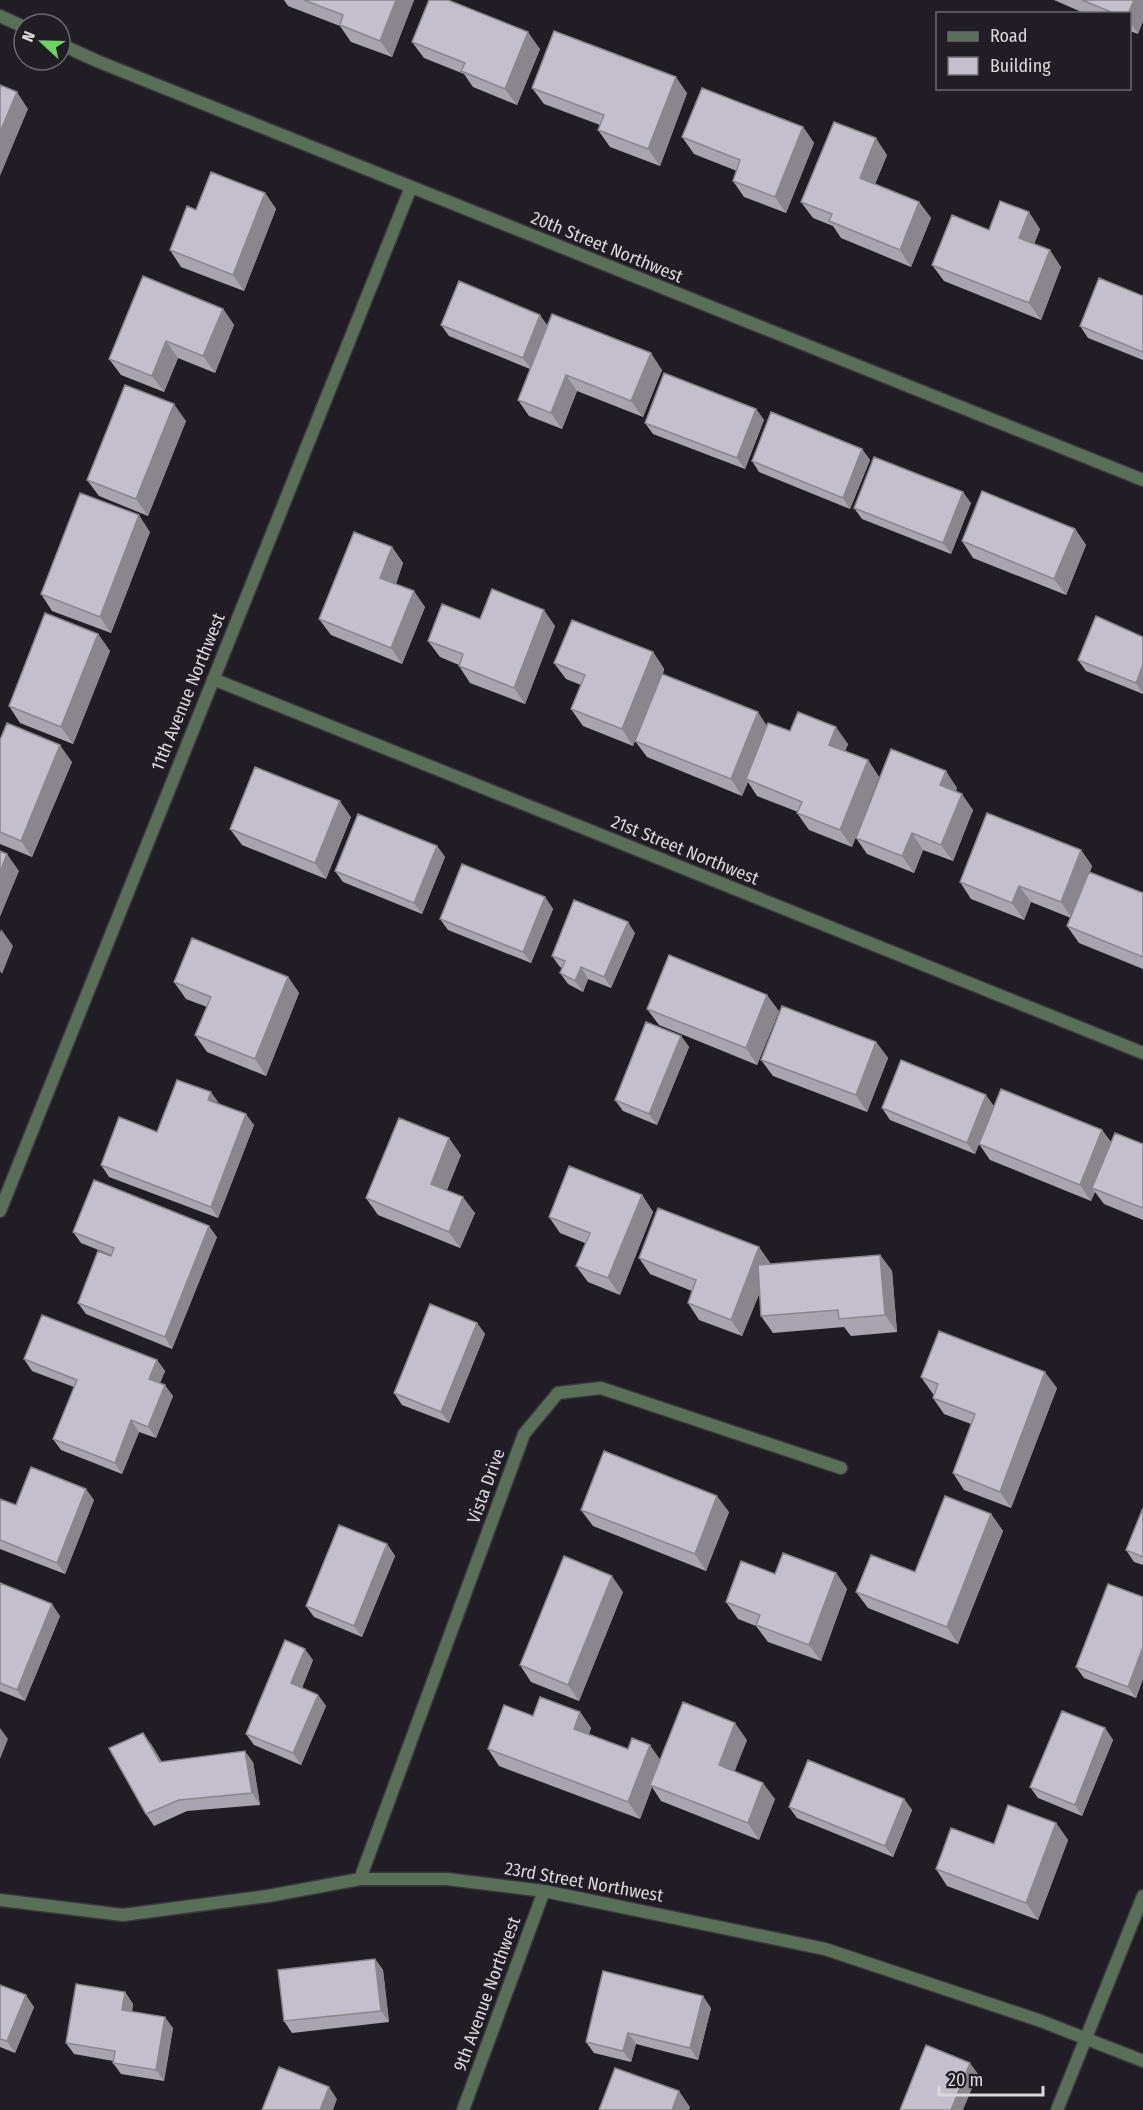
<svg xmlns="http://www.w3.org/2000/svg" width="1143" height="2110" viewBox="0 0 1143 2110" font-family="'Fira Sans Condensed',sans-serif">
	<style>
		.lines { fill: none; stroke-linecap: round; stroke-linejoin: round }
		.street-casing { stroke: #3b373f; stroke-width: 15 }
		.street { stroke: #5a6f57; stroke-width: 12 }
		.wall { fill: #a9a4ae }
		.shaded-wall { fill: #89868d }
		.building { fill: #c4bfca; stroke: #89868d; stroke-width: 1.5 }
		.labels { text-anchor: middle; stroke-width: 6; stroke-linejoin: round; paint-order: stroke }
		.street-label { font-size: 18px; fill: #dad8dd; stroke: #211d25 }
	</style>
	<rect width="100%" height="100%" fill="#211d25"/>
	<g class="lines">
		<defs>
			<path id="street" d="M0,16L24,27
				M60,44L97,61L1143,480
				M213,679L1143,1053
				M0,1211L411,187
				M360,1879L524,1434L558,1393L601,1388L841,1468
				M0,1900L123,1915L268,1896L360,1879H447L544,1891L825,1949L1041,2021L1143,2061
				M463,2110L544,1891
				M1057,2110L1143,1896"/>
		</defs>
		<use href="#street" class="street-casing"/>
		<use href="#street" class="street"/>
	</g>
	<path class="wall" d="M284,0H414L392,57L351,42L340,26L288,6Z
		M1054,0H1143L1138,34L1130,31V14H1086Z
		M412,42L540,49L517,105L473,87L464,74L424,58Z
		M532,88L687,93L660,166L610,147L598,130L600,125L544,104Z
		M803,127L814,143L786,213L744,197L733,181L737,171L694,154L682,137Z
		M887,155L875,184L919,202L931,218L911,267L841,238L833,226L813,218L801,202Z
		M265,193L276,209L244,291L181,267L170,250L196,210Z
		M1040,229L1034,244L1061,267L1041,320L944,281L932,265L989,230Z
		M1143,296V360L1088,338L1080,326Z
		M223,309L234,325L215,373L178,358L164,392L121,375L109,359Z
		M441,325H548L662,370L643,417L577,391L562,429L529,416L518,400L530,369L449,336Z
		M756,409L764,420L745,469L653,434L645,423Z
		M186,421L148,516L99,496L87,480Z
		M862,449L870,460L850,509L759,472L752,461Z
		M971,503L951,554L862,519L854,508Z
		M1075,529L1086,545L1066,595L973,558L962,541Z
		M150,532L111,633L52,611L41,594Z
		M392,547L403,563L396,584L425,607L402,664L331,635L319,619Z
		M480,619L555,626L525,704L470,683L459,666V665L440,657L428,641Z
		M98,634L110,651L73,744L20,723L9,706Z
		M1143,637V694L1086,671L1078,660Z
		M653,652L664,669L663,674L767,725L790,731L848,744L845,751L868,760L879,777L852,847L809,830L797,813L798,812L757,796L748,782L742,796L647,757L635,741L633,746L583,726L571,709L581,685L566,679L554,663Z
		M0,740L72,762L32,857L0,844Z
		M957,788L956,791L973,810L953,861L923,850L914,873L867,854L856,838Z
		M351,817L326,879L242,845L230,829Z
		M437,846L445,857L422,914L343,882L335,871Z
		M1081,850L1092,866L1090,872L1143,893V969L1079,943L1067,926L1071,918L1031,902L1024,920L971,899L960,882Z
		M545,897L553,909L531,963L448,930L440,919Z
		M635,933L611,988L588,979L583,992L568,984L560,973L562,968L560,967L552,956Z
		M288,977L299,993L266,1076L207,1052L195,1035L207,1007L186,999L174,982Z
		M647,1009L779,1011L757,1065L659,1025Z
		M681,1036L689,1047L657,1125L623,1111L615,1100Z
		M876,1042L888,1058L867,1112L773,1076L761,1060Z
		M219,1104L254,1125L218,1218L109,1177L101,1165L157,1132Z
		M994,1106L1102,1130L1111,1142L1143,1144V1220L1104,1204L1095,1192L1091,1201L990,1160L979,1144L975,1154L890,1120L882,1108Z
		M461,1155L447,1190L475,1213L460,1248L378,1215L366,1198Z
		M642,1195L653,1212L620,1295L588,1282L576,1266L585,1243L560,1233L549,1217Z
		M73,1232L217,1237L172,1349L86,1314L78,1303L111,1255L81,1243Z
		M880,1255L892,1271L897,1332L851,1336L844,1327L773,1333L761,1316L760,1292L742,1336L699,1320L688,1303L692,1291L650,1274L639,1258L771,1264Z
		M477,1323L485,1334L449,1423L402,1405L394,1393Z
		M24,1359L157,1360L165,1371L160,1383L173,1396L156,1438L139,1432L122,1474L61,1450L53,1439L74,1387L32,1371Z
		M921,1377L1057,1388L1011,1508L964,1490L953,1473L971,1424L944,1414L933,1398L934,1394H933Z
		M0,1499L16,1505L94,1500L65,1574L0,1549Z
		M1143,1508V1565L1134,1562L1126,1550Z
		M581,1510L729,1512L706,1571L593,1526Z
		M991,1514L1003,1531L958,1644L868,1608L856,1592L915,1572Z
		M387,1544L395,1556L362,1637L314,1617L306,1606Z
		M836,1573L847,1589L821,1661L768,1642L756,1626L738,1619L726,1602L775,1574Z
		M0,1583L60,1616L25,1701L0,1691Z
		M623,1592L579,1701L531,1682L520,1665Z
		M1143,1597V1679L1136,1698L1084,1678L1076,1667Z
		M313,1660L302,1688L318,1695L326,1706L301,1765L254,1745L246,1734Z
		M580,1712L591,1728L589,1734L628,1749L660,1759L747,1740L734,1771L775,1799L759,1840L661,1801L652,1787L640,1819L499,1766L488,1749L533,1716Z
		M1105,1728L1113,1740L1082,1816L1038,1798L1030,1787Z
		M151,1744L162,1762H253L260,1805L187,1811L154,1826L146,1814Z
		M904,1799L912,1810L893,1857L797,1818L789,1807Z
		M1056,1823L1068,1840L1038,1920L947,1886L936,1869L994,1844Z
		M375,1959L383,1970L389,2022L292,2033L284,2021Z
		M0,1985L34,2007L15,2053L0,2047Z
		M125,1992L133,2004L132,2012L173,2028L164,2081L121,2074L113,2063V2061L74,2054L66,2043Z
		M711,2008L698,2060L636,2044L631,2062L594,2053L586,2042Z"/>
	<path class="shaded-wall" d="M396,0H414L392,57L380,41Z
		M1134,0H1143V22L1138,34L1130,22V14H1128Z
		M528,32L540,49L517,105L505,89Z
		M676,77L687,93L660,166L648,149Z
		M17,92L28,109L0,176V132Z
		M803,127L814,143L786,213L775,197Z
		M876,138L887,155L871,194L860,178Z
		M265,193L276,209L244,291L233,275Z
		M919,202L931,218L911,267L900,250Z
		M1029,212L1040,229L1030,255L1019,238Z
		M1050,250L1061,267L1041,320L1029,303Z
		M223,309L234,325L215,373L203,356Z
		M540,315L548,326L531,369L523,358Z
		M166,341L178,358L164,392L152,376Z
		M651,353L662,370L643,417L631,401Z
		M566,375L577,391L562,429L551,413Z
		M174,404L186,421L148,516L136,499Z
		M756,409L764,420L745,469L737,458Z
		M862,449L870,460L850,509L843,498Z
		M963,492L971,503L951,554L943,543Z
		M139,515L150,532L111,633L100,617Z
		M1075,529L1086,545L1066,595L1054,579Z
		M392,547L403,563L392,594L380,578Z
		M414,591L425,607L402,664L391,648Z
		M544,610L555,626L525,704L514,688Z
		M98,634L110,651L73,744L61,727Z
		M653,652L664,669L633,746L622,729Z
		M1143,665V694L1136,683Z
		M758,712L769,729L746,779L748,782L742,796L731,779Z
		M836,727L848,744L841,761L829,745Z
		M60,745L72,762L32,857L21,841Z
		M868,760L879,777L852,847L840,830Z
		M946,771L957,788L951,801L940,785Z
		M962,794L973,810L953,861L941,845Z
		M340,801L351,817L326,879L315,863Z
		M912,833L923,850L914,873L902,856Z
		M437,846L445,857L422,914L414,903Z
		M1081,850L1092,866L1072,918L1061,902Z
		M7,854L19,871L0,917V872Z
		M1019,886L1031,902L1024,920L1012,903Z
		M545,897L553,909L531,963L523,952Z
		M628,922L635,933L611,988L604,977Z
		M1,929L13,946L2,974L0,971V933Z
		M581,967L588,979L583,992L575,981Z
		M288,977L299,993L266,1076L255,1059Z
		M767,995L779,1011L757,1065L746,1048Z
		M681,1036L689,1047L657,1125L649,1114Z
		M876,1042L888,1058L867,1112L856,1095Z
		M211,1092L219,1103L208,1100Z
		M986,1095L994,1106L975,1154L967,1143Z
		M246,1114L254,1125L218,1218L211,1207Z
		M1102,1130L1113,1146L1092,1188L1095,1192L1091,1201L1080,1185Z
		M449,1138L461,1155L442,1200L431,1184Z
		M642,1195L653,1212L620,1295L608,1278Z
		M463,1197L475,1213L460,1248L449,1232Z
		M209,1226L217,1237L172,1349L165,1337Z
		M759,1247L771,1264L742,1336L731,1320Z
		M880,1255L892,1271L897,1332L885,1315Z
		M477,1323L485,1334L449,1423L441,1412Z
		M157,1360L165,1371L157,1390L149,1379Z
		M1045,1372L1057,1388L1011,1508L1000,1492Z
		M165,1385L173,1396L156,1438L148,1427Z
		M131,1420L139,1432L122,1474L115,1463Z
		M86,1489L94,1500L65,1574L57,1563Z
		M717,1496L729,1512L706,1571L695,1554Z
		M991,1514L1003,1531L958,1644L947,1627Z
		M387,1544L395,1556L362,1637L354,1626Z
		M836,1573L847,1589L821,1661L809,1645Z
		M612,1576L623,1592L579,1701L568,1685Z
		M52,1604L60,1616L25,1701L17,1690Z
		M1143,1647V1679L1136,1698L1128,1687Z
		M305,1649L313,1660L299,1695L291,1683Z
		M318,1695L326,1706L301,1765L293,1753Z
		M580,1712L591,1728L585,1745L574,1729Z
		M735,1723L747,1740L731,1781L719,1765Z
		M0,1728L8,1739L0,1759Z
		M1105,1728L1113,1740L1082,1816L1075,1805Z
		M143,1733L151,1744L168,1774L160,1762Z
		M650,1745L661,1761L650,1785L652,1787L640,1819L628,1802Z
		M245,1751L253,1762L260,1805L252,1793Z
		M763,1783L775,1799L759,1840L748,1823Z
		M904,1799L912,1810L893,1857L885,1846Z
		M1056,1823L1068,1840L1038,1920L1026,1903Z
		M375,1959L383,1970L389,2022L381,2011Z
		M125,1992L133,2004L130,2021L122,2010Z
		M26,1995L34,2007L15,2053L7,2041Z
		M703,1996L711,2008L698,2060L690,2048Z
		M165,2017L173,2028L164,2081L156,2070Z
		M628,2033L636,2044L631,2062L623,2051Z
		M970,2063L978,2074L963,2110H951Z
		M329,2087L337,2099L333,2110H320Z
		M679,2091L690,2107L689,2110H672Z"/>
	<path class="building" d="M304,0H396L380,41L340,25L343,15Z
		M429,0H448L528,32L505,89L461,71L465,63L412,42Z
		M1082,0H1134L1128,14H1116Z
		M554,31L676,77L648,149L598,130L604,115L532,88Z
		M0,85L17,92L0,132Z
		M702,88L803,127L775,197L733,181L740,160L682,137Z
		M834,122L876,138L860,178L919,202L900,250L829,221L832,214L801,202Z
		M211,172L265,193L233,275L170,250L187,206L196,210Z
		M1000,201L1029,212L1019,238L1050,250L1029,303L932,265L952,215L989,230Z
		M143,276L223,309L203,356L166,341L152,376L109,359Z
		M1099,278L1143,296V352L1080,326Z
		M459,281L540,315L523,358L441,325Z
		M552,314L651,353L631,401L566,375L551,413L518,400Z
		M664,373L756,409L737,458L645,423Z
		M125,385L174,404L136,499L87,480Z
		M771,412L862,449L843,498L752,461Z
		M874,457L963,492L943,543L854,508Z
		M982,491L1075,529L1054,579L962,541Z
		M80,493L139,515L100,617L41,594Z
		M354,532L392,547L380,578L414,591L391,648L319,619Z
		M492,589L544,610L514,688L459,666L463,654L428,641L442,604L480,619Z
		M45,613L98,634L61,727L9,706Z
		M1096,616L1143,637V665L1136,683L1078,660Z
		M572,620L653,652L622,729L571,709L585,675L554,663Z
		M662,674L758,712L731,779L635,741Z
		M798,712L836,727L829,745L868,760L840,830L797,813L802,802L746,779L768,723L790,731Z
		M7,723L60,745L21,841L0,832V740Z
		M891,749L946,771L940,785L962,794L941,845L912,833L902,856L856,838Z
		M255,767L340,801L315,863L230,829Z
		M987,813L1081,850L1061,902L1019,886L1012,903L960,882Z
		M358,814L437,846L414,903L335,871Z
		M0,851L7,854L0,872Z
		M462,864L545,897L523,952L440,919Z
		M1089,872L1143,893V957L1067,926Z
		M574,900L628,922L604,977L581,967L575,981L560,973L565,961L552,956Z
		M192,938L288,977L255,1059L195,1035L211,997L174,982Z
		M669,955L767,995L746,1048L647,1009Z
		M782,1006L876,1042L856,1095L761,1060Z
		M646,1022L681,1036L649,1114L615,1100Z
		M901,1060L986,1095L967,1143L882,1108Z
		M177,1080L211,1092L208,1100L246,1114L211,1207L101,1165L119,1117L157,1132Z
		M1001,1089L1102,1130L1080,1185L979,1144Z
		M399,1118L449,1138L431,1184L463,1197L449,1232L366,1198Z
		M1115,1133L1143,1144V1208L1092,1188Z
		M569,1166L642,1195L608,1278L576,1266L590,1233L549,1217Z
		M94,1180L209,1226L165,1337L78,1303L98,1251L111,1256L114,1248L73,1232Z
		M658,1208L759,1247L731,1320L688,1303L696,1280L639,1258Z
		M880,1255L885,1315L839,1319L838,1310L761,1316L758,1265Z
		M430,1304L477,1323L441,1412L394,1393Z
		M42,1315L157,1360L149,1379L165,1385L148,1427L131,1420L115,1463L53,1439L77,1380L24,1359Z
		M939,1331L1045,1372L1000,1492L953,1473L975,1414L933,1398L938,1384L921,1377Z
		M604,1451L717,1496L695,1554L581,1510Z
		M31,1467L86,1489L57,1563L0,1540V1499L16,1505Z
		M945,1496L991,1514L947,1627L856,1592L871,1555L915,1572Z
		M1143,1508V1557L1126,1550Z
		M339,1525L387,1544L354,1626L306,1606Z
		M783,1553L836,1573L809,1645L756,1625L760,1615L726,1602L741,1561L775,1574Z
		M564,1556L612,1576L568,1685L520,1665Z
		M0,1583L52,1604L17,1690L0,1683Z
		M1108,1584L1143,1597V1647L1128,1687L1076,1667Z
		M285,1640L305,1649L291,1683L318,1695L293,1753L246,1734Z
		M540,1697L580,1712L574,1729L628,1749L632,1738L650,1745L628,1802L488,1749L504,1705L533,1716Z
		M683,1702L735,1723L719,1765L763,1783L748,1823L650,1785Z
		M1062,1711L1105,1728L1075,1805L1030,1787Z
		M143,1733L160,1762L245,1751L252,1793L179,1800L146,1814L109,1748Z
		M808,1760L904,1799L885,1846L789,1807Z
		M1008,1805L1056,1823L1026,1903L936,1869L951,1828L994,1844Z
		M375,1959L381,2011L284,2021L278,1970Z
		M603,1971L703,1996L690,2048L628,2033L623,2051L586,2042Z
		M76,1984L125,1992L122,2010L165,2017L156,2070L113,2063L115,2051L66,2043Z
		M0,1985L26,1995L7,2041L0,2039Z
		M926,2045L970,2063L951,2110H900Z
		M279,2067L329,2087L320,2110H262Z
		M615,2068L679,2091L672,2110H599Z"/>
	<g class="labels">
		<g class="street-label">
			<text transform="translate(607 247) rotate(22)" y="6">20th Street Northwest</text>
			<text transform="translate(188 692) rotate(-68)" y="6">11th Avenue Northwest</text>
			<text transform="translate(685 850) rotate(22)" y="6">21st Street Northwest</text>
			<text transform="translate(486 1486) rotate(-70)" y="6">Vista Drive</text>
			<text transform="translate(584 1882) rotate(10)" y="6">23rd Street Northwest</text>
			<text transform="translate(487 1994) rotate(-70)" y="6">9th Avenue Northwest</text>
		</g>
	</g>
	<rect x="936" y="12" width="195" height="78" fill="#211d25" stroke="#6b686f" stroke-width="1.5"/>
	<rect x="948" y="32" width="30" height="9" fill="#5a6f57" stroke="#6b686f" stroke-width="1.5"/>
	<text x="990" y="42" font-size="18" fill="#dad8dd">Road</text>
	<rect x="948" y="57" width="30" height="18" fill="#c4bfca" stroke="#6b686f" stroke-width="1.5"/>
	<text x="990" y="72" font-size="18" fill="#dad8dd">Building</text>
	<g transform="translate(42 42) rotate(292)"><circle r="28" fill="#211d25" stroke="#6b686f" stroke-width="1.5"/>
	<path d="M0-4.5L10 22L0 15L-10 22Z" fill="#6ed361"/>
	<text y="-9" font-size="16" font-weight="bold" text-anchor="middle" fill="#dad8dd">N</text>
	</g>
	<path d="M939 2086v9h104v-9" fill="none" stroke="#dad8dd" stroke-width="3"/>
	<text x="948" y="2086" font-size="18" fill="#dad8dd" stroke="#211d25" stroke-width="4.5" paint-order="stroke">20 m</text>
</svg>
